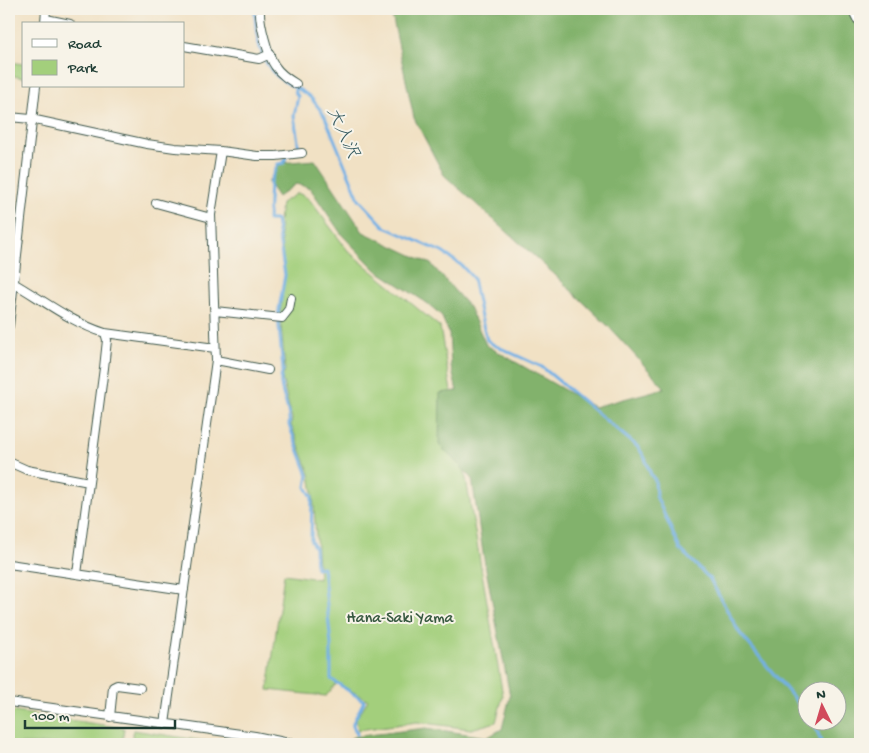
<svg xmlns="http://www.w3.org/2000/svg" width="869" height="753" viewBox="0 0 869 753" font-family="'Gochi Hand','Klee One',sans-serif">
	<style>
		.green { fill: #a3cf7c; stroke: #618658 }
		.forest { fill: #82b26c; stroke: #507850; fill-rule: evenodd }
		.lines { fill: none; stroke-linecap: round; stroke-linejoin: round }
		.stream { stroke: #73b1e6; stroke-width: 3 }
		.street-casing { stroke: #3e564a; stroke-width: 10 }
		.street { stroke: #fff; stroke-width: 8 }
		.labels { text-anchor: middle; stroke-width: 4; stroke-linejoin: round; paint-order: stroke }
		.park-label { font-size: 16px; fill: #395a42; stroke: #f7f3e8 }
		.water-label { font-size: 18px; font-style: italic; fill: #345a60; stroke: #f7f3e8 }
	</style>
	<rect width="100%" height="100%" fill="#f7f3e8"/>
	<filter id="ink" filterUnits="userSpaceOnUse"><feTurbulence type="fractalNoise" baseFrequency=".02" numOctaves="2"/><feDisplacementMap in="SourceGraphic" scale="10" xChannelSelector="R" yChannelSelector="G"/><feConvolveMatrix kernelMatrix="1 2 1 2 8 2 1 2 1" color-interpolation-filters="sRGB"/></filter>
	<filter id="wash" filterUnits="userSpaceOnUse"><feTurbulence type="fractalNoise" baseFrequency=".0096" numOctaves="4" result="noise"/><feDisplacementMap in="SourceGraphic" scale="20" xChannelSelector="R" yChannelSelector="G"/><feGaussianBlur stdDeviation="1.12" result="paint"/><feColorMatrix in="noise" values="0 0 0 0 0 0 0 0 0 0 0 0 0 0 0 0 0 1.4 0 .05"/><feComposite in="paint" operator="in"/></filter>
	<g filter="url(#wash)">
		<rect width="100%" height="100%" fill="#f1e1c4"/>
		<path class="green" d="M9,62L24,64V78L9,75Z
			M298,193L309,199L349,252L440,327L503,696L496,722L471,729L417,722L358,730L356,719L368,700L337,683L326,696L268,690L284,574L319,579L313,493L310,474L291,425L292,419L282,378L285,370L280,313L285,275L279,222L281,203Z
			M9,711L124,728L122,744H9Z
			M133,730L224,744H227H131Z"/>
		<path class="forest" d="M388,9H860V744H343L353,737L426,728L488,737L502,729L510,696L483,553L472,478L439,445L440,393L457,391L451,366L449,333L441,315L427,303L376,270L342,235L310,188L296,184L278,197L268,182L280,163L315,160L363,232L431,264L469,307L486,345L594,407L665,388L608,326L554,274L444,175L414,118L391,10ZM806,690H836V720H806Z"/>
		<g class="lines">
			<path class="stream" d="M255,9C255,31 259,62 278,77C288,85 302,89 311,98C316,104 321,110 325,117L359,199L385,227L442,252L461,265L473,278L481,317L487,340L494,345L542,367L638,447L645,458L651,475L655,480L656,496L680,549L710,579L739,632L806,713
				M289,151L299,149L294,116L298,96L295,92V88
				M286,157L284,163L278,164L270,182L268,220H276L285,275L278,315L283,370C275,387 292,407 289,425L308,475L306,487L312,497L311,541L315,548L316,568L323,567L331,644V679L364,701L353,723V726L357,734
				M813,720L822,744"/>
		</g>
	</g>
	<g filter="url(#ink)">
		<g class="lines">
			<defs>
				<path id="street" d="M260,9C259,22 268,56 275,66C280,74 288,79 296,84
					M852,9L857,19L860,21
					M46,19L70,24
					M45,22L46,9
					M184,46L259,59L270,54
					M9,117L31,119L147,144L175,148L221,151L257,156H276L302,153
					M156,203L211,218
					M10,281C42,299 70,322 105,333L215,348
					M215,311L282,318L289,309L291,298
					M9,326L36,86
					M216,360L268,370
					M9,462L27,470L89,482
					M9,564L184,590
					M77,574L104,368L107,340L105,333
					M9,702L255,736L294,744
					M110,717L113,687L117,685L140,688
					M165,724L216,360L211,215L221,151"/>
			</defs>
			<use href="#street" class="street-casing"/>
			<use href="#street" class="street"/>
		</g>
	</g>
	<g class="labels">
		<g class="park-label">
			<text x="400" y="622">Hana-Saki Yama</text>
		</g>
		<g class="water-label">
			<text transform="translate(344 132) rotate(65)" y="6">大入沢</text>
		</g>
	</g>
	<rect width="869" height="753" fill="none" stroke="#f7f3e8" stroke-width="30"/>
	<rect x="22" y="22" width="162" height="65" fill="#f7f3e8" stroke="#a1aaa0"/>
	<rect x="32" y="39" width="25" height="8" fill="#ffffff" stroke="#a1aaa0"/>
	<text x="68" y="48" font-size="15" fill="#1f3d34">Road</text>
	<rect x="32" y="60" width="25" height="15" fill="#a3cf7c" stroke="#a1aaa0"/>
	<text x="68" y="72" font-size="15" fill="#1f3d34">Park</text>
	<g transform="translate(822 706) rotate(355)"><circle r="24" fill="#f7f3e8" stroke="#a1aaa0"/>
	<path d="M0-4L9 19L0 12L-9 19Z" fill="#d1495b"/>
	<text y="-8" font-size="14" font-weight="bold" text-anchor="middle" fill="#1f3d34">N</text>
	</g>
	<path d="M25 720v8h150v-8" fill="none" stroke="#1f3d34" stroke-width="2.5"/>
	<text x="32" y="720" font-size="15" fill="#1f3d34" stroke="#f7f3e8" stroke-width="4" paint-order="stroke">100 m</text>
</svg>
